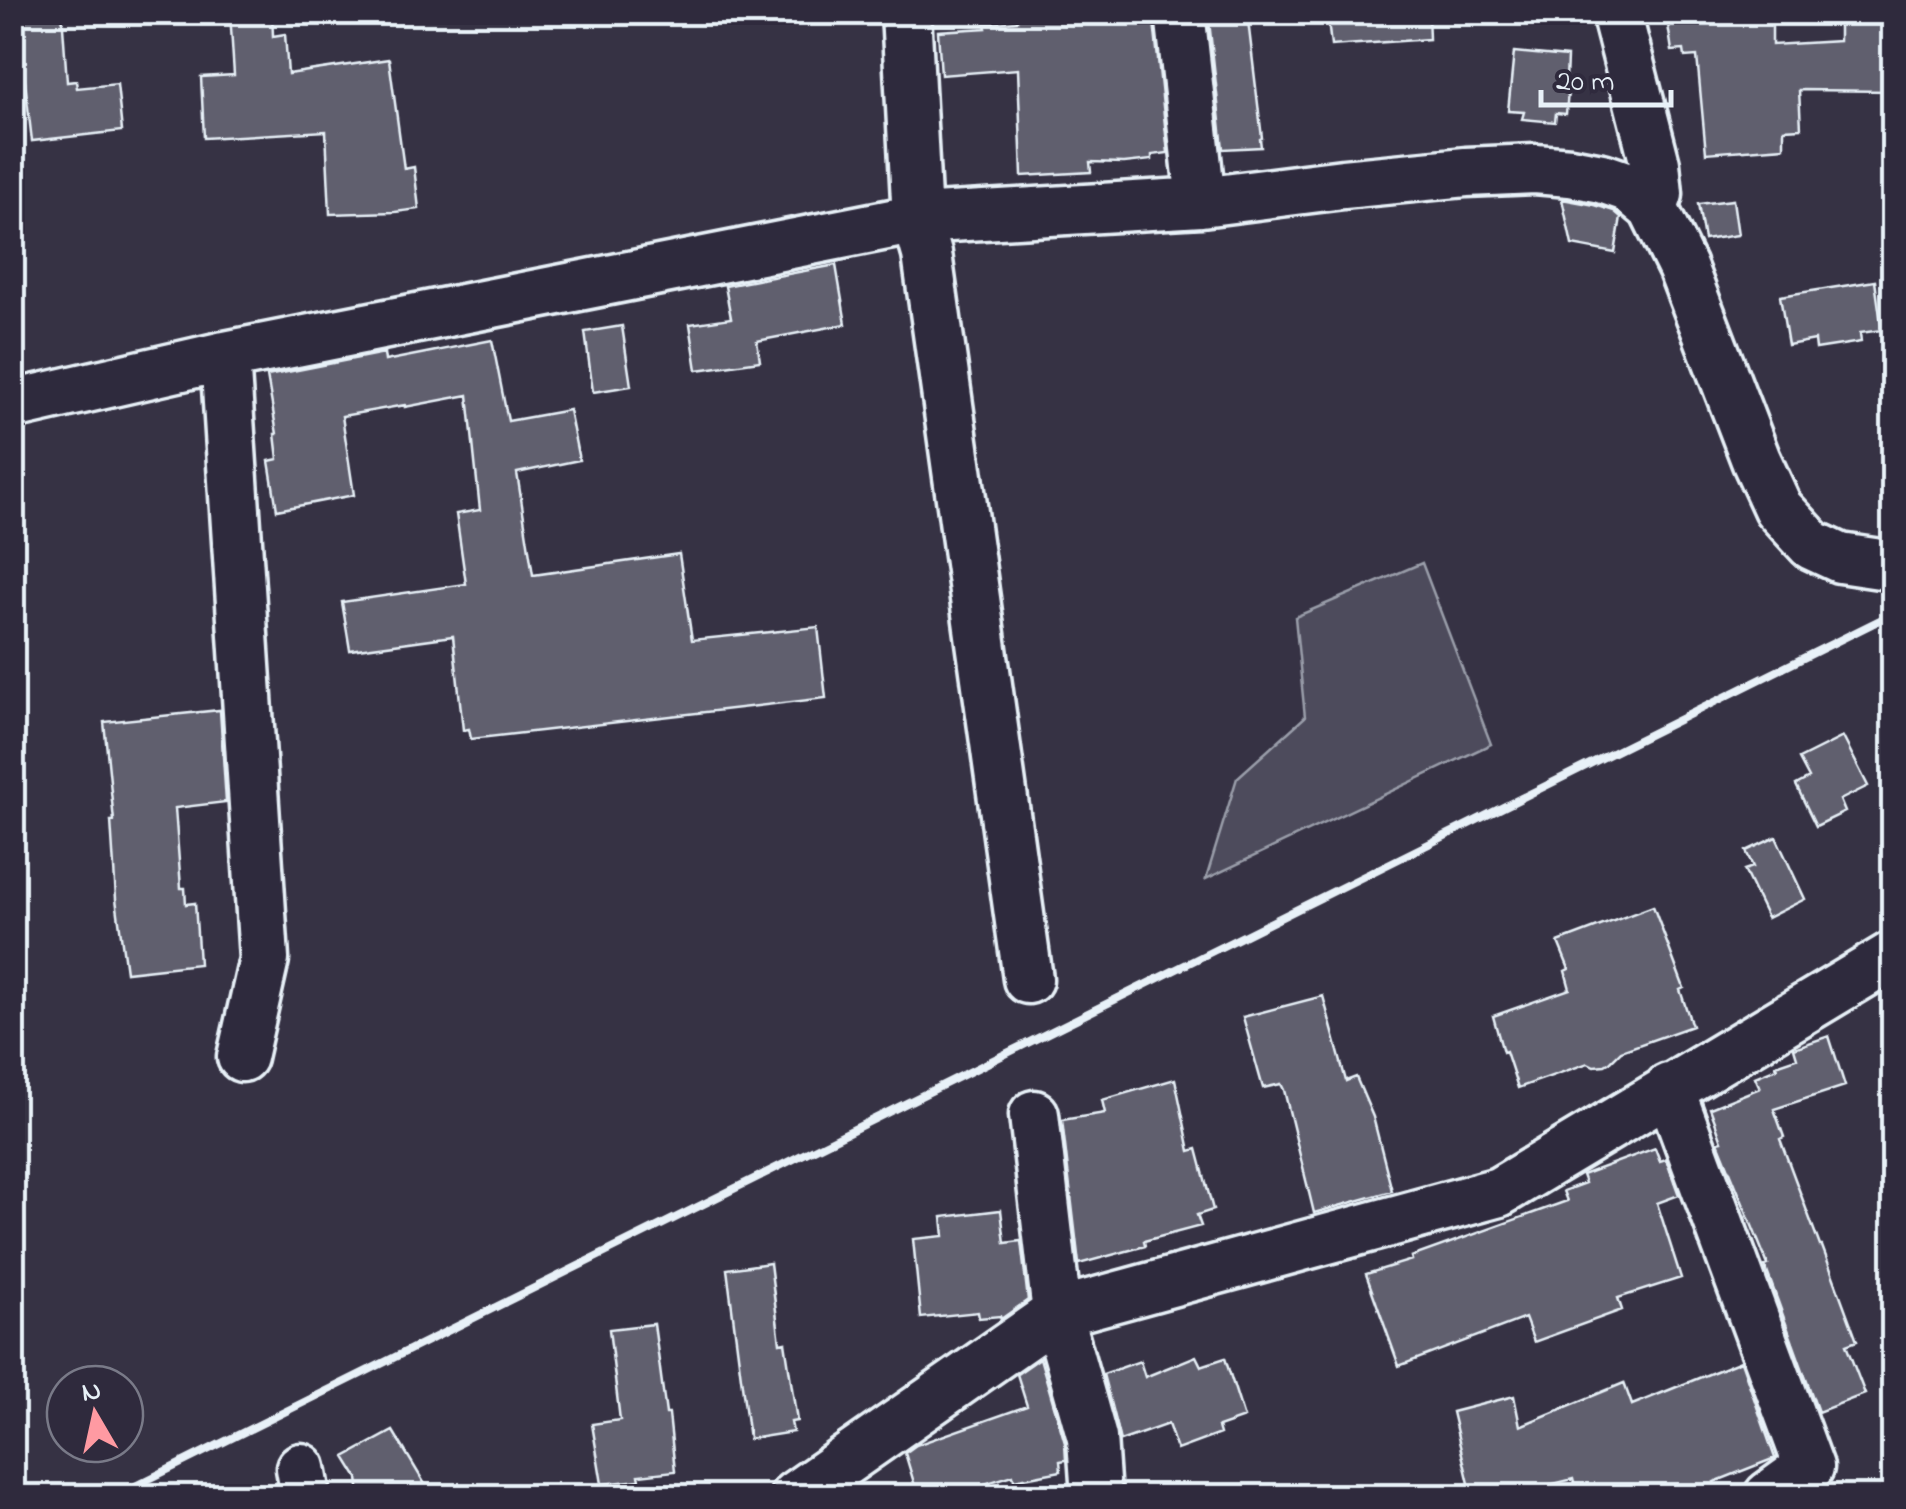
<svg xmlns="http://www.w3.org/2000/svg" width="1906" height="1509" viewBox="0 0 1906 1509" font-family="'Indie Flower',sans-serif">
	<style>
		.green { fill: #4d4b5c; stroke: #9a9eaa; stroke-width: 2.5 }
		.building { fill: #605e6e; stroke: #e8f1f8; stroke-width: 2.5 }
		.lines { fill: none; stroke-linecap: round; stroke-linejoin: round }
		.minor-casing { stroke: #e8f1f8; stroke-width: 55 }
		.minor { stroke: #2f2a3d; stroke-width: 48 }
		.rail { stroke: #e8f1f8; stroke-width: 8 }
	</style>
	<rect width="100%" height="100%" fill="#363244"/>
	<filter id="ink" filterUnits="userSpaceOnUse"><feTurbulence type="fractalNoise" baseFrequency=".01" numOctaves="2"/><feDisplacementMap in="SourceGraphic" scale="20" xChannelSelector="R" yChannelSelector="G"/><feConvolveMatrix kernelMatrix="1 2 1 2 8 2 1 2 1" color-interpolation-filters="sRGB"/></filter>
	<g filter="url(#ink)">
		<path class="green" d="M1422,563L1491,744L1206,879L1237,778L1305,717L1295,617Z"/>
		<path class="building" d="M12,12H62L67,82L76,81L77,88L117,84L122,131L32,141L23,65L12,67Z
			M230,12H272L273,36L285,34L288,74L389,59L404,169L414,167L419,209L395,212L330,214L326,131L204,138L201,77L234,75Z
			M1102,12H1153L1168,153L1152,155V160L1124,163L1090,162L1091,172L1022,176L1018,69L941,75L938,31L986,28L985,24L1017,21V18Z
			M1208,12H1247L1262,138L1260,139L1261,147L1223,149Z
			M1327,12H1428L1429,39L1331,46Z
			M1666,12H1726L1727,21H1772V45L1839,41V16H1894V91L1799,90L1801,128L1784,129V147L1706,153L1697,56L1685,57L1684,50L1672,51Z
			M1514,52L1567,57L1566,80H1569L1566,114L1556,113L1555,122L1522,119L1524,112L1508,111Z
			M1562,199L1595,205L1614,211L1621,217L1615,253L1572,245Z
			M1733,200L1738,235L1704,240L1698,204Z
			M836,265L846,324L757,341L760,361L697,370L690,324L731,318L725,286Z
			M1875,281L1882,330L1860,333L1861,342L1816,349L1815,340L1788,345L1780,296Z
			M622,326L631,386L593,392L585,332Z
			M492,340L508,421L569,410L579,460L517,473L533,575L679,554L692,640L818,627L826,698L471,739L469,729L463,730L453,636L350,650L342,602L466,584L456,514L480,510L468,395L405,407V405L342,416L354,495L277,510L269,461L278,459L275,434H277L267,376L384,353L385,361Z
			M220,710L226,802L175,808L181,888H185L186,904L195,903L199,964L126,972L116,899L111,821H114L104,722Z
			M1843,737L1868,786L1840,800L1845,812L1816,826L1796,785L1809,778L1799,759Z
			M1776,837L1805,899L1767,918L1744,870L1753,867L1746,851Z
			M1653,906L1684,988L1680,990L1692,1026L1621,1051L1610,1062L1605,1065L1594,1066L1588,1063L1518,1088L1506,1051L1503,1052L1493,1016L1570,989L1565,971L1569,969L1558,942Z
			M1323,996L1346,1081L1356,1077L1373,1117L1392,1191L1314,1213L1284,1090L1281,1084L1263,1088L1243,1017Z
			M1829,1036L1845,1086L1774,1109L1784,1137L1780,1139L1820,1246H1822L1857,1341L1846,1345L1865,1394L1818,1412L1765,1266L1768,1265L1718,1142L1722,1141L1710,1108L1760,1088L1755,1077L1777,1068L1776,1065L1797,1058L1794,1048Z
			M1175,1079L1190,1151L1197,1149L1213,1210L1197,1215L1201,1226L1144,1241L1145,1246L1079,1264L1062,1120L1105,1113L1102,1100Z
			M1655,1148L1660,1161L1666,1159L1679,1195L1657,1203L1681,1278L1618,1298L1622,1310L1534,1342L1525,1318L1399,1366L1366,1274L1412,1260L1411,1257L1567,1201L1563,1191L1585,1183L1582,1175Z
			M1001,1210L1005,1243L1021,1241L1028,1300L1001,1319L1000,1316L979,1318L978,1312L921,1318L913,1239L944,1236L942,1217Z
			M770,1263L780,1343L785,1342L797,1421L791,1422L793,1432L749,1439L727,1269Z
			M654,1324L666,1414H669L675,1471L639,1475L640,1480L602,1484L592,1424L620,1420L609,1329Z
			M1196,1356L1201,1366L1225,1358L1244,1418L1218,1427L1220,1434L1177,1450L1168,1424L1120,1441L1103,1374L1140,1361L1145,1377Z
			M1040,1358L1065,1443L1066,1460L1060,1461L1061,1471L1014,1480L1013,1475L946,1496H918L905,1453L916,1445L1027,1406L1017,1374Z
			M1741,1361L1775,1458L1714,1482L1717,1496H1577L1573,1479L1506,1496H1472L1452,1412L1514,1396L1520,1426L1624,1383L1632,1405Z
			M393,1431L432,1496H360L358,1478L345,1457Z"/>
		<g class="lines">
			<defs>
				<path id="minor" d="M906,12L917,219L927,254L1028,979
					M1180,12L1201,202
					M1616,12L1655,164L1658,194L1653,208
					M225,356L264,959L242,1057
					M12,405L225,356L917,219L1201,202L1343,184L1466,172L1535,169L1570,172L1602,178L1628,187L1653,208L1682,267L1756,460L1778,508L1812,545L1840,558L1894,566
					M1669,1088L1809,1467L1769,1496
					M1034,1115L1057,1313L1092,1438L1096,1496
					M301,1468L306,1496
					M795,1496L1057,1313L1499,1192L1894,955"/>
			</defs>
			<use href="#minor" class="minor-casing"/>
			<use href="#minor" class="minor"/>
			<path class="rail" d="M115,1496L1894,613"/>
		</g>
	</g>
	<rect width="1906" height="1509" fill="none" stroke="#2f2a3d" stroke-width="50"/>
	<rect x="25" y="25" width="1856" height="1459" fill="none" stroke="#e8f1f8" stroke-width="4" filter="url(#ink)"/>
	<g transform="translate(95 1414) rotate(351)"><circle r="48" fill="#2f2a3d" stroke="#797a88" stroke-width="2.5"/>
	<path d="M0-8L18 38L0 25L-18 38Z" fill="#ff9aa2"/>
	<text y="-15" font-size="28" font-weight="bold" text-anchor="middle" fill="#e8f1f8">N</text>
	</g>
	<path d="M1541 90v15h130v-15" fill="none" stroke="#e8f1f8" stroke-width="5"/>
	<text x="1556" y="90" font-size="30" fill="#e8f1f8" stroke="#2f2a3d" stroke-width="8" paint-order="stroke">20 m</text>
</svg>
